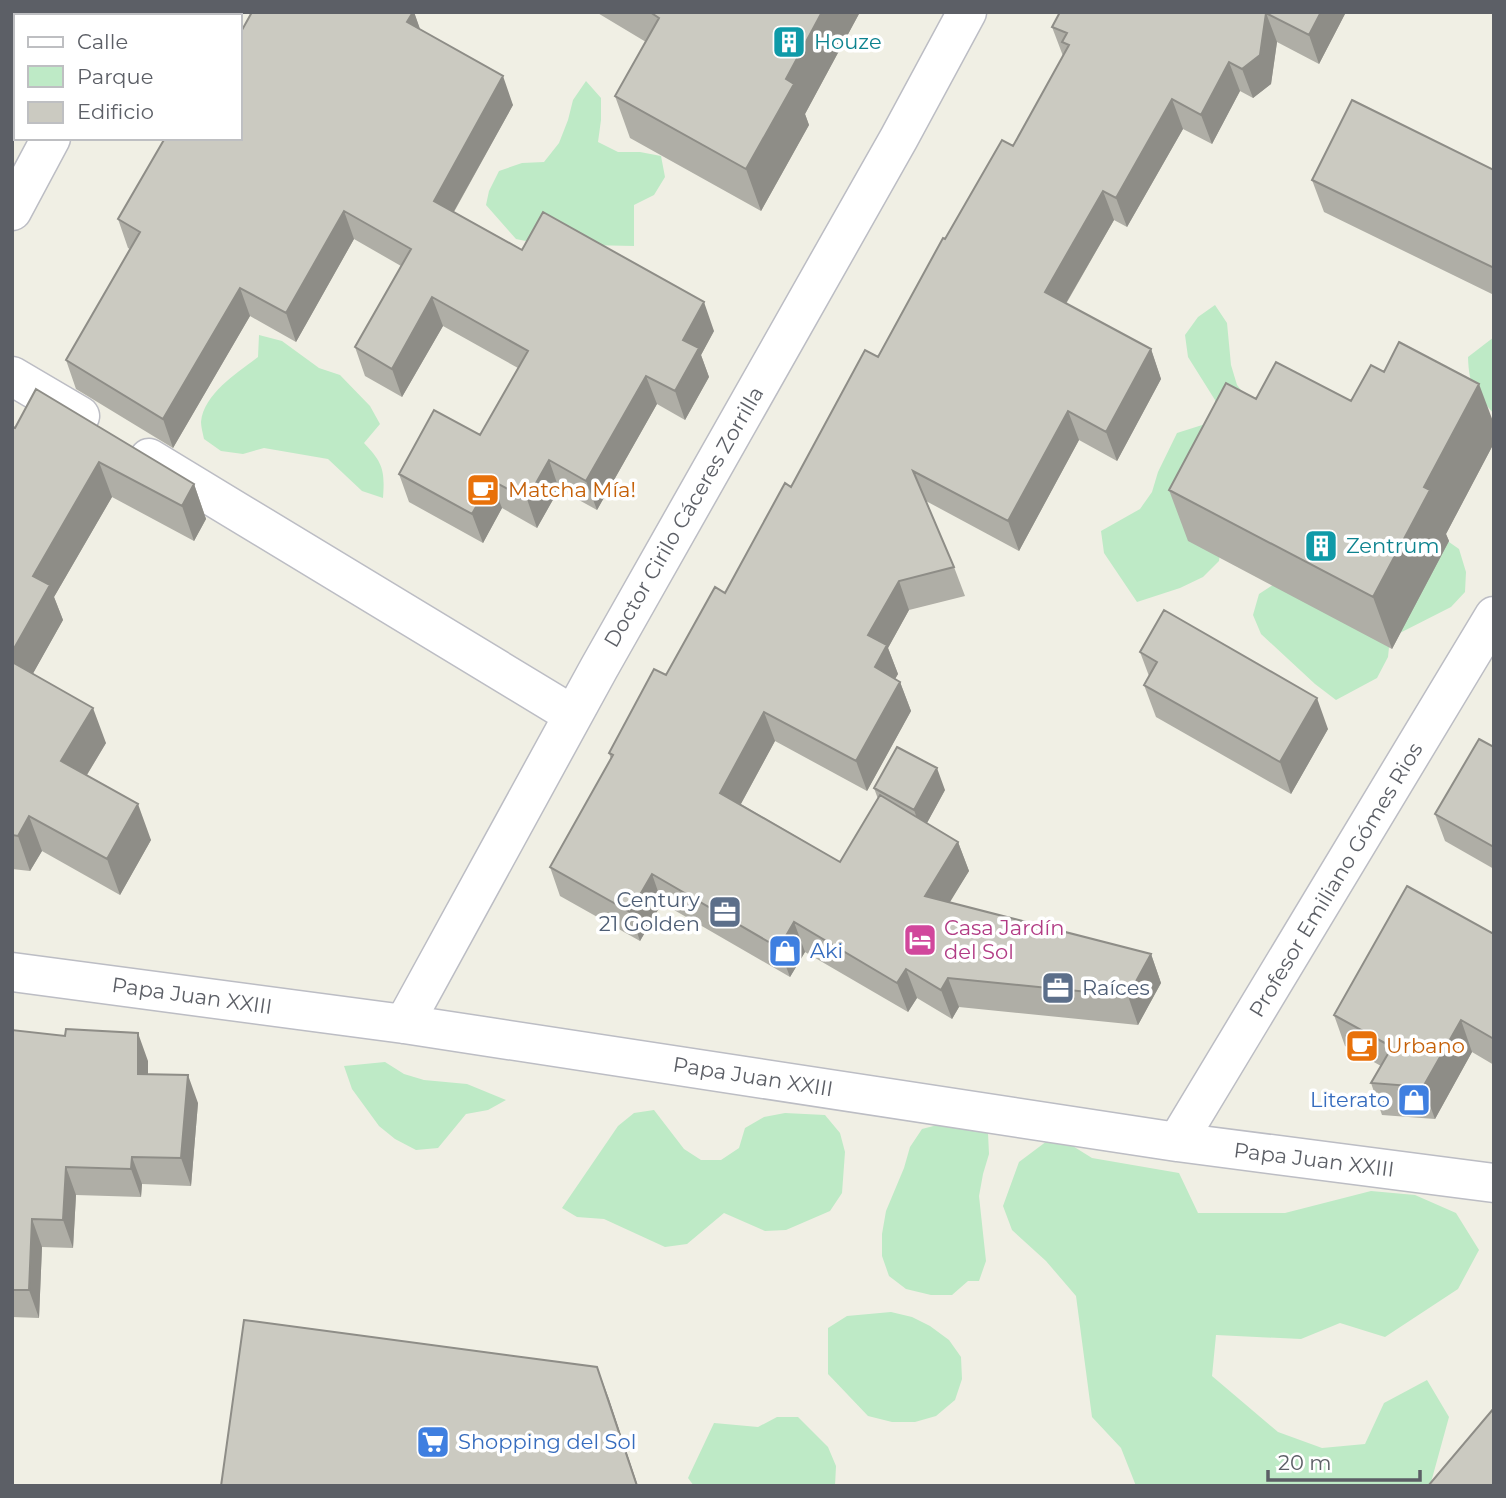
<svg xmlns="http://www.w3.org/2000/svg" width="1506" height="1498" viewBox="0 0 1506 1498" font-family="Montserrat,sans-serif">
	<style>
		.green { fill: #beeac6 }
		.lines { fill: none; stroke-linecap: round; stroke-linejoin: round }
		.minor-casing { stroke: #bcbdc4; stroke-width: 41 }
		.minor { stroke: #fff; stroke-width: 38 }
		.wall { fill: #afaea6 }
		.shaded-wall { fill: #8e8d87 }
		.building { fill: #cbcac1; stroke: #8e8d87; stroke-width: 2 }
		.labels { text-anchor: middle; stroke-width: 7; stroke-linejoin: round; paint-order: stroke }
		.culture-label { font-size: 21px; fill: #0d838f; stroke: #fff; text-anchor: start }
		.food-label { font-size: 21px; fill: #c56008; stroke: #fff; text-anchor: start }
		.street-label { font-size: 21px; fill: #5c5f66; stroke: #fff }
		.service-label { font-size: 21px; fill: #4e5e75; stroke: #fff; text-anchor: end }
		.hotel-label { font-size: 21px; fill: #b23c85; stroke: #fff; text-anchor: start }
		.shop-label { font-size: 21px; fill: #366cbe; stroke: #fff; text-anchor: start }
	</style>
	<rect width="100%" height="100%" fill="#f0efe4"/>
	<path class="green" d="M586,81L601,98V120L598,142L618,152H640L661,156L665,177L654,195L634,205V246L540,244L516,239L486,205L489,191L499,171L522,163L544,162L559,143L568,120L573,100Z
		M1215,305L1227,323L1231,365L1237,385L1251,403L1221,540L1219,561L1203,577L1180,588L1137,602L1104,553L1101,531L1140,509L1152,492L1158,472L1177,433L1218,420L1215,400L1188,357L1185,335L1198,317Z
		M259,335L282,341L319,368L340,375L370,406L380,424L364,443C383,463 385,470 383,498L362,491L328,459L264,448L243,454L221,451L204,439C203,434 201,427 201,422C204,393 238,373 258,357Z
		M1494,337V414C1475,391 1469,388 1468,357Z
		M1439,535L1459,549L1466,572L1465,592L1451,607L1390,638L1388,657L1377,678L1336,700L1315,684L1261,634L1253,615L1259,594L1276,583Z
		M385,1062L404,1074L424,1080L467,1084L506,1100L488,1110L466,1114L438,1148L416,1150L395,1139L379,1126L352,1089L344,1066Z
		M654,1110L684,1149L701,1160H721L739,1148L745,1128L764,1117L785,1113L825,1115L840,1133L845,1152L842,1193L830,1211L786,1230L765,1231L724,1213L687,1244L665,1247L604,1219L577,1217L562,1208L618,1126L634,1113Z
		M945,1123H967L988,1133L989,1154L983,1174L979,1196L986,1261L979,1281H968L952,1295H931L906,1289L889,1276L882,1256V1234L886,1211L904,1168L910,1147L922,1129Z
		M1055,1135L1092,1158L1179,1173L1198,1213H1285L1371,1191L1415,1195L1456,1213L1479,1250L1458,1289L1385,1337L1340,1323L1301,1339L1216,1335L1212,1376L1278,1432L1322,1448L1365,1444L1384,1403L1427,1380L1449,1417L1430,1486H1136L1121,1448L1092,1417L1076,1296L1046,1261L1012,1230L1003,1206L1019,1162Z
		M891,1312L912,1317L930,1326L949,1340L961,1357L962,1379L955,1400L936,1416L915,1422H892L868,1416L828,1374V1328L847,1316Z
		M777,1417H798L828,1447L836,1466L835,1486H694L688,1478L714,1423L758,1427Z"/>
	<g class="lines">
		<defs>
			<path id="minor" d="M121,16L123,12
				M12,111L16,112
				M12,211L51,138
				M12,376L80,416
				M149,458L573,715
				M12,972L404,1024L1177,1142L1494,1183
				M404,1024L599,668L899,138L967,12
				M1177,1142L1494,616"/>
		</defs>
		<use href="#minor" class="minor-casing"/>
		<use href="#minor" class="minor"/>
	</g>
	<path class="wall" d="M414,12L420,30L513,105L454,212L522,250L714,331L701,355L709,377L685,420L657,404L597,510L559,489L537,528L502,508L483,543L409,502L399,474L480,435L518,368L443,326L402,397L365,376L355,347L401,266L354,239L296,342L250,316L173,448L76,389L66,360L130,249L128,248L118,219L242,30Z
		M596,12H860L805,114L809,125L761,211L630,138L615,96L646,42Z
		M1060,12H1346L1319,64L1277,42L1271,84L1253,98L1240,91L1212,144L1183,129L1127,227L1114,220L1066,304L1151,349L1161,379L1117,461L1079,440L1019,551L926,501L954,567L965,596L909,610L888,648L898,674L895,679L900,682L911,711L867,791L775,741L741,804L840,862L878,799L874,788L945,790L927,823L958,842L969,871L949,902L1151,954L1161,983L1138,1025L959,1007L952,1019L917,998L908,1012L805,952L790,977L662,903L640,941L560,896L550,867L611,759L609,753L666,675L725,593L791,487L878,357L945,239L1013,146L1063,56L1052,27Z
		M1494,170V295L1324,212L1312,180Z
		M1256,399L1351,401L1494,424V443L1446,534L1449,541L1392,649L1188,541L1169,490Z
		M12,427L194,484L206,519L194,541L112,497L54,597L63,620L33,673L106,743L87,775L151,840L120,895L42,851L30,871L12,869Z
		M1140,652L1328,729L1291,794L1156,717L1144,685L1149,676Z
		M1494,747V869L1445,841L1435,814Z
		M1494,934V1065L1472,1052L1435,1119L1382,1115L1371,1083L1381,1066L1345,1046L1334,1015Z
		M12,1030L148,1061V1074L198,1103L191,1186L142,1184L141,1197L76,1195L73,1248L42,1247L39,1318L12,1317Z"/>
	<path class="shaded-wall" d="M413,12H414L424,40L407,22Z
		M822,12H860L805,114L809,125L761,211L746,169L786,79Z
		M1321,12H1346L1319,64L1309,35Z
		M1266,13L1277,42L1271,84L1253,98L1242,69Z
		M1229,62L1240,91L1212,144L1201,115Z
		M503,76L513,105L444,229L434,201Z
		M1172,99L1183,129L1127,227L1116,198Z
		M1103,191L1114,220L1055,322L1045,292Z
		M344,211L354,239L296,342L286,313Z
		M240,288L250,316L173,448L163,419Z
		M432,297L443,326L402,397L392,369Z
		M704,302L714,331L701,355L709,377L685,420L675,391L683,340Z
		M1151,349L1161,379L1117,461L1106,432Z
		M646,376L657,404L597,510L586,481Z
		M1479,384L1494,424V443L1446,534L1449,541L1392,649L1373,597L1424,487Z
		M1068,411L1079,440L1019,551L1008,521Z
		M549,460L559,489L537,528L527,499Z
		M99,462L112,497L54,597L63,620L21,695L12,670V652L33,576Z
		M491,480L502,508L483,543L472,514Z
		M194,484L206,519L194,541L182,506Z
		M899,581L909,610L888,648L898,674L885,696L875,667L868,635Z
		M900,682L911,711L867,791L856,761Z
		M1317,698L1328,729L1291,794L1280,762Z
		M93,708L106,743L74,796L61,761Z
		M764,712L775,741L731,822L720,793Z
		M937,768L945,790L922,832L914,810Z
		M138,804L151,840L120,895L107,859Z
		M29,816L42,851L30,871L18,836Z
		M958,842L969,871L936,925L925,896Z
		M652,874L662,903L640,941L630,912Z
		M794,922L805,952L790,977L779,948Z
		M1151,954L1161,983L1138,1025L1128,996Z
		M906,969L917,998L908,1012L897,983Z
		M948,978L959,1007L952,1019L941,990Z
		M1461,1020L1472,1052L1435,1119L1423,1087Z
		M138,1033L148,1061V1101L138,1074Z
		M188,1075L198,1103L191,1186L181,1158Z
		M132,1157L142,1184L141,1197L131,1169Z
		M66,1167L76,1195L73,1248L63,1220Z
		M32,1219L42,1247L39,1318L29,1290Z
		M597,1367L609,1399L638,1486H637Z"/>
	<path class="building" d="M252,12H413L407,22L503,76L434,201L522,250L543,212L704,302L683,340L699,348L675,391L646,376L586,481L549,460L527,499L491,480L472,514L399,474L434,410L480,435L528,351L432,297L392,369L355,347L411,249L344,211L286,313L240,288L163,419L66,360L140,232L118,219L165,138H240V29L242,30Z
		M650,12H822L786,79L794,84L746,169L615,96L659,18Z
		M1060,12H1321L1309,35L1266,13L1260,55L1242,69L1229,62L1201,115L1172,99L1116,198L1103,191L1045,292L1151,349L1106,432L1068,411L1008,521L913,471L954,567L899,581L868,635L887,645L875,667L900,682L856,761L764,712L720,793L840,862L880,795L958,842L925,896L1151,954L1128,996L948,978L941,990L906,969L897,983L794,922L779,948L652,874L630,912L550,867L613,755L609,753L654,669L666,675L715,587L725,593L785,483L791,487L865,350L878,357L943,238L945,239L1002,140L1013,146L1069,45L1062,42L1067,33L1052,27Z
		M1352,100L1494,170V268L1312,180Z
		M1399,342L1479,384L1424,487L1430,490L1373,597L1169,490L1226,383L1256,399L1276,362L1351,401L1371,365L1384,372Z
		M36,389L194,484L182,506L99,462L33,576L50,585L12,652V427L15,428Z
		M1164,610L1317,698L1280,762L1144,685L1157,662L1140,652Z
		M12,662L93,708L61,761L138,804L107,859L29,816L18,836L12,835Z
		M1479,739L1494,747V847L1435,814Z
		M897,747L937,768L914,810L874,788Z
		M1407,886L1494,934V1039L1461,1020L1423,1087L1371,1083L1392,1047L1334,1015Z
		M66,1029L138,1033V1074L188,1075L181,1158L132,1157L131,1169L66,1167L63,1220L32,1219L29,1290H12V1030L65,1036Z
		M244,1320L597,1367L637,1486H221Z
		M1494,1408V1486H1428Z"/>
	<defs>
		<symbol id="building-square" viewBox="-11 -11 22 22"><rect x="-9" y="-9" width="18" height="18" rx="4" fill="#0f9aa8" stroke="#fff"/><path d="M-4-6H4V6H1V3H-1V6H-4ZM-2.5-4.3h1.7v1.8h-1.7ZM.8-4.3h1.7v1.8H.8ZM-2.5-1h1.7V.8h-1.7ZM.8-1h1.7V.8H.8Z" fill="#fff"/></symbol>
		<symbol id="cafe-square" viewBox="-11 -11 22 22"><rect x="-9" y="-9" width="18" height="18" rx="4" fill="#e8710a" stroke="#fff"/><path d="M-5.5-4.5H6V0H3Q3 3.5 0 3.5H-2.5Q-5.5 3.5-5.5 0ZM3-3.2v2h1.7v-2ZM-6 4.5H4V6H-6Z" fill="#fff"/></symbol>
		<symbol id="office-square" viewBox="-11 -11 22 22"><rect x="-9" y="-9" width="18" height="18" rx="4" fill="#5c6f8a" stroke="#fff"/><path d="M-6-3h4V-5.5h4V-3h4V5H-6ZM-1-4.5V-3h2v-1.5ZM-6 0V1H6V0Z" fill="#fff"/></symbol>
		<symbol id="hotel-square" viewBox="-11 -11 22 22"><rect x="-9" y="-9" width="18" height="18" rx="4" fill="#d1479c" stroke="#fff"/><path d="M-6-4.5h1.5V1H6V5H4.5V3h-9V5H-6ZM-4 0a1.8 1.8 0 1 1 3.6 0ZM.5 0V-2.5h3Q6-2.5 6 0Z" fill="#fff"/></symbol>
		<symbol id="shop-square" viewBox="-11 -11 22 22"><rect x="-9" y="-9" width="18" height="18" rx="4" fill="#3f7fe0" stroke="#fff"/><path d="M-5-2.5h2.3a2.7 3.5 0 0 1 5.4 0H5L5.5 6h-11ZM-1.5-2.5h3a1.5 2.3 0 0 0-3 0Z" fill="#fff"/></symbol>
		<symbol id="supermarket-square" viewBox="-11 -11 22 22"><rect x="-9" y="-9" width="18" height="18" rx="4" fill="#3f7fe0" stroke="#fff"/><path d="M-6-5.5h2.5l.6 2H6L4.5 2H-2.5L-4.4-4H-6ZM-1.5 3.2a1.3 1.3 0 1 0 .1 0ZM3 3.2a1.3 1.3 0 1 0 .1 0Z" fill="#fff"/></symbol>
	</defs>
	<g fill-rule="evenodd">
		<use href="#building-square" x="770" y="23" width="38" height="38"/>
		<use href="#cafe-square" x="464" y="471" width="38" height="38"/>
		<use href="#building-square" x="1302" y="527" width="38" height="38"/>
		<use href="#office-square" x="706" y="893" width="38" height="38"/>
		<use href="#hotel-square" x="901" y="921" width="38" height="38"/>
		<use href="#shop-square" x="766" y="932" width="38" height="38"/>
		<use href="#office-square" x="1039" y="969" width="38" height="38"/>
		<use href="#cafe-square" x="1343" y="1027" width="38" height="38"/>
		<use href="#shop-square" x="1395" y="1081" width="38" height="38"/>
		<use href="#supermarket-square" x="414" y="1423" width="38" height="38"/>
	</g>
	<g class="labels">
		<g class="culture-label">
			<text x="814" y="49">Houze</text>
			<text x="1346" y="553">Zentrum</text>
		</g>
		<g class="food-label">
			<text x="508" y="497">Matcha Mía!</text>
			<text x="1386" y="1053">Urbano</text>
		</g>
		<g class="street-label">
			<text transform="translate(684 517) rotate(-60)" y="7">Doctor Cirilo Cáceres Zorrilla</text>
			<text transform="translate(1336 880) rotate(-59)" y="7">Profesor Emiliano Gómes Rios</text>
			<text transform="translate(192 996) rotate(8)" y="7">Papa Juan XXIII</text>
			<text transform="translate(753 1077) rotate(9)" y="7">Papa Juan XXIII</text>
			<text transform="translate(1314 1160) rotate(7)" y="7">Papa Juan XXIII</text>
		</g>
		<g class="service-label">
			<text x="700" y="907">Century<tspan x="700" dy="24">21 Golden</tspan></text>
			<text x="1082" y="995" text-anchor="start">Raíces</text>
		</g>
		<g class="hotel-label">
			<text x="944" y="935">Casa Jardín<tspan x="944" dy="24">del Sol</tspan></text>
		</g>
		<g class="shop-label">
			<text x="810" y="958">Aki</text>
			<text x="1390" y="1107" text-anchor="end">Literato</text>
			<text x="458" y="1449">Shopping del Sol</text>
		</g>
	</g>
	<rect width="1506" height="1498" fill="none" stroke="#5c5f66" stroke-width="28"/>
	<rect x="14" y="14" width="228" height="126" fill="#ffffff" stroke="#bebfc2" stroke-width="2"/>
	<rect x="28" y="37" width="35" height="10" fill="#ffffff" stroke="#bebfc2" stroke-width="2"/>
	<text x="77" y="49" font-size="21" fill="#5c5f66">Calle</text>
	<rect x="28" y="66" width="35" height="21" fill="#beeac6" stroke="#bebfc2" stroke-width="2"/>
	<text x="77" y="84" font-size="21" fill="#5c5f66">Parque</text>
	<rect x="28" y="102" width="35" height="21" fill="#cbcac1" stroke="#bebfc2" stroke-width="2"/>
	<text x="77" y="119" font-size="21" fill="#5c5f66">Edificio</text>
	<path d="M1268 1470v10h152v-10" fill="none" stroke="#5c5f66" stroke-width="3.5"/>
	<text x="1278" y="1470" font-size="21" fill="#5c5f66" stroke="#ffffff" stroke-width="5" paint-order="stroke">20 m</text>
</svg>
